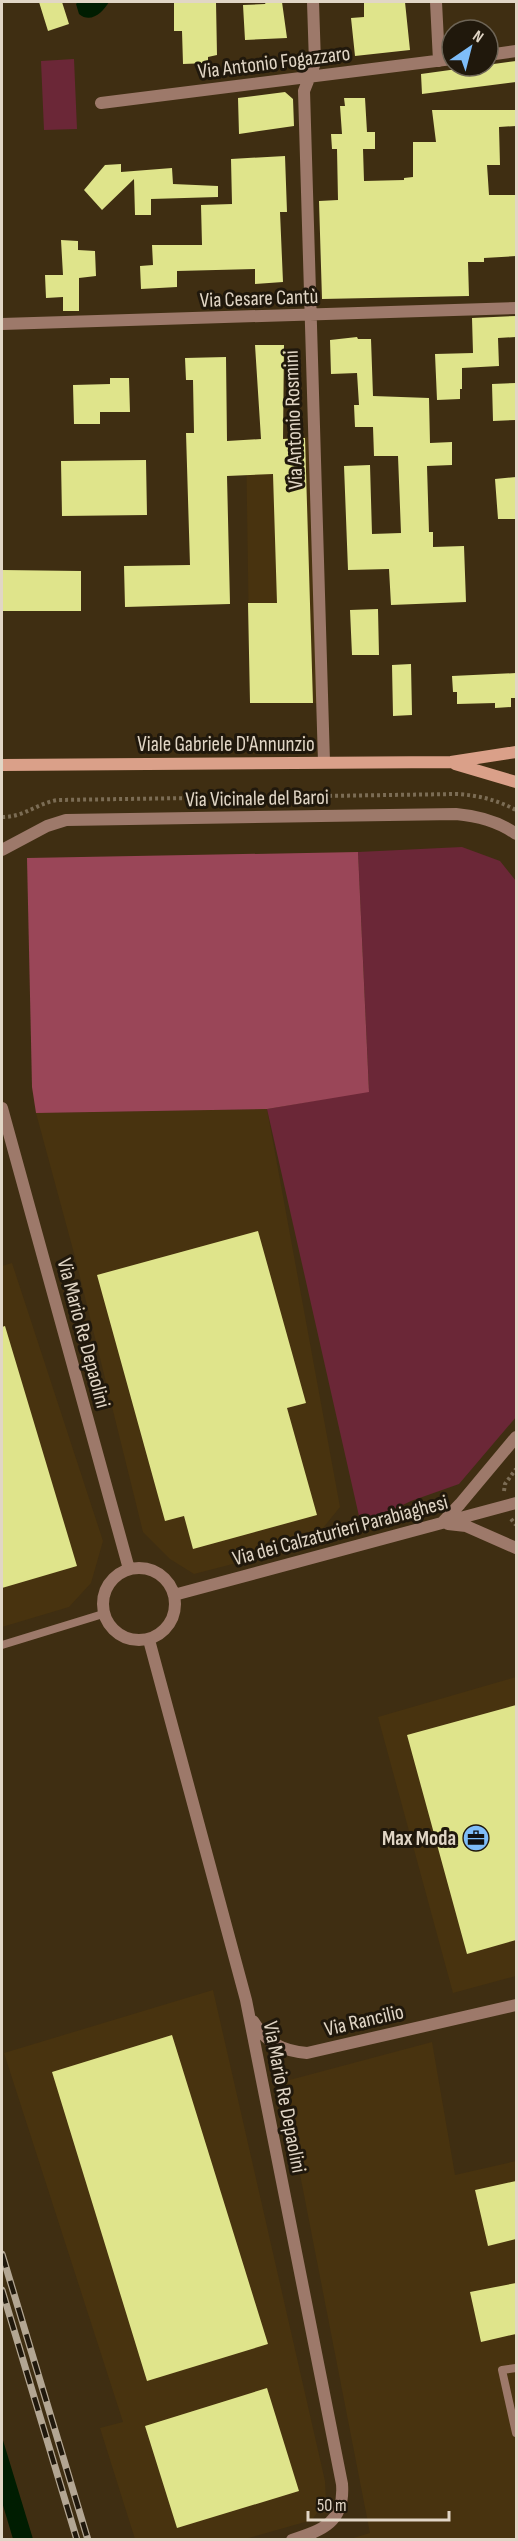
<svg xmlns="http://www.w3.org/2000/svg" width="518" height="2541" viewBox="0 0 518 2541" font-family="'Sofia Sans Condensed',sans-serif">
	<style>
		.built { fill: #48330f }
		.green { fill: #6b2737 }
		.forest { fill: #9a4658 }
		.water { fill: #001d01 }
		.building { fill: #dfe48b }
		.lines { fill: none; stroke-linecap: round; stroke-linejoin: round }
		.path { stroke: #7b6c54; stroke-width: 4; stroke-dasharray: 3 3; stroke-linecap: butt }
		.lane { stroke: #9d796a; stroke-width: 8 }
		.street { stroke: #9d796a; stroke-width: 12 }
		.secondary { stroke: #daa089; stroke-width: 12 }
		.rail-casing { stroke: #b3a693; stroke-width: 7 }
		.rail { stroke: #20180c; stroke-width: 4.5; stroke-dasharray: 14; stroke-linecap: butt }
		.labels { text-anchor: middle; stroke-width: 6; stroke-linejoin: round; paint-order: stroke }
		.street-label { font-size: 21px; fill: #e1d6c6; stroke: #20180c }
		.poi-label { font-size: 21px; font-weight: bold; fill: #e1d6c6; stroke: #20180c; text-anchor: end }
	</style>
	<rect width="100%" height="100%" fill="#3f2e12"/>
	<path class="built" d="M311,437L320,703H250L246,440Z
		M267,1109L340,1507L310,1544L194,1574L170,1559L143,1532L75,1257L36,1113Z
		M12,1263L103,1541L91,1583L69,1607L2,1627V1266Z
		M516,1677V1976L453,1993L378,1717Z
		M213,1990L325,2481L326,2500L312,2520L245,2539H135L100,2428L123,2422L4,2053Z
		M432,2042L455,2175L516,2161V2539H350L370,2533L282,2082Z"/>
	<path class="green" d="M74,59L77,129L44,130L41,61Z
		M462,847L500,861L516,881V1417L459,1484L411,1501L361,1525L267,1109L369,1091L358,852Z"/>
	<path class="forest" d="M358,852L369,1092L267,1109L36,1113L32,1087L27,858Z"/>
	<path class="water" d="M78,2H109C103,12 91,24 79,14L76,4Z
		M2,2437L33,2539H13L2,2502Z"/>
	<path class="building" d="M39,2H62L69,24L48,31Z
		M174,2H216L217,55L208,57V63L183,64L182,31H174Z
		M266,2H282L287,38L245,40L243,5L265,4Z
		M364,2H405L410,50L355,56L351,18L364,17Z
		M516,61V82L422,94L421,74Z
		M285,92L293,99L294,126L239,134L238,98Z
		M344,98H365L367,132H375V149H363L364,181L404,180V178L413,177V142H436L432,110H516V126L499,127L500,165H487L489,195H516V256L484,258V262H468L469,296L322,299L319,201L338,200L337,149H332L331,134H342L340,106H345Z
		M285,156L287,212H280L283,282L255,284V269L177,271V287L141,289L140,266L153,265L152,245H202L201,205L232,204L231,159Z
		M121,164V172L172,168L173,184L218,186V197L151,199V215H135L134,179L102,210L84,190L105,165Z
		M61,240L78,241V250L95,251L96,276L79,278V311H63V297L46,298L45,275H63Z
		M516,316V337L498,338L499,366L462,368V389H460V399L437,400L435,354L473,353L472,318Z
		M357,337L358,339H371L373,396L429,398L430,443L452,442V465L427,466L429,532H433V547L464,546L466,602L391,605L389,569L348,570L344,466L370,465L372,534L401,533L398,456H374L373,427H355L354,405H359L357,373L331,374L330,340Z
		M255,345H284L283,439L305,438L313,703H250L248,603H277L273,474L227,476L230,604L125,607L124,566L190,565L186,433H194L193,380H186L185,358L226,357L227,441L261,439Z
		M110,378H129L130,412H100V424H74L73,385L110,384Z
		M516,383V420L493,421L492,384Z
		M146,460L147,515L62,516L61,461Z
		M516,477V519H498L495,479Z
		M2,570L81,571V611H2Z
		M378,609L379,655H352L350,610Z
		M411,664L412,715L393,716L392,665Z
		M516,673V698H511V707L495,708V703L457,704V692H453L452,676Z
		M258,1231L306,1403L287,1408L317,1515L193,1549L184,1516L165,1521L97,1275Z
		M5,1326L77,1566L2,1588V1327Z
		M516,1705V1940L467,1954L407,1735Z
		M172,2035L268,2344L147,2381L52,2072Z
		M516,2181V2239L488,2246L475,2190Z
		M516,2283V2334L481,2342L470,2292Z
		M267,2388L299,2491L177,2528L145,2426Z"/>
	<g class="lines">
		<path class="path" d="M2,817C25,817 37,803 58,800L456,794C478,795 497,800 516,810
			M504,1491L505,1484L516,1469
			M511,1519L516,1525"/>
		<path class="lane" d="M2,1645L103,1614
			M516,2368L502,2370L516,2433"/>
		<path class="street" d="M313,2L315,63L304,91L324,762
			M436,2L439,61
			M488,55L516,51
			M101,103L452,59
			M2,324L516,308
			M2,850L47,826L66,820L456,814C478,816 498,821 516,834
			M2,1108L129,1569
			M442,1523L460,1504L516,1437
			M448,1524L466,1526L516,1548
			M103 1604a36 36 0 1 1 72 0a36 36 0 1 1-72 0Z
			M174,1595L516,1503
			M149,1640L246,2000L342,2484C345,2522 323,2530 292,2540
			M253,2021C266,2042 282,2051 307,2053L516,2005"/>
		<path class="secondary" d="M455,764L516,782
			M2,765L451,762L516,752"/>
		<defs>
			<path id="rail" d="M2,2254L88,2540
				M2,2290L77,2540"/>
		</defs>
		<use href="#rail" class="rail-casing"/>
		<use href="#rail" class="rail"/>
	</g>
	<defs>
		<symbol id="office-disc" viewBox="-11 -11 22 22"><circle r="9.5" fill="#7ebdf9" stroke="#20180c"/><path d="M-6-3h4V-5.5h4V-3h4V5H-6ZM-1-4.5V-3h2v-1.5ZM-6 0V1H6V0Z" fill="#111"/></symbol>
	</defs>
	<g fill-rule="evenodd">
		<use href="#office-disc" x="461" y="1823" width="30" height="30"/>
	</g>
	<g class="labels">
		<g class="street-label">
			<text transform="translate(274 62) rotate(-7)" y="7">Via Antonio Fogazzaro</text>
			<text transform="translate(259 298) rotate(-2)" y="7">Via Cesare Cantù</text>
			<text transform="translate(293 420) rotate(-92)" y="7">Via Antonio Rosmini</text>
			<text x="226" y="751">Viale Gabriele D'Annunzio</text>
			<text transform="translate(257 798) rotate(-1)" y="7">Via Vicinale del Baroi</text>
			<text transform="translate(84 1333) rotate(75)" y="7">Via Mario Re Depaolini</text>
			<text transform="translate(340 1530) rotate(-15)" y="7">Via dei Calzaturieri Parabiaghesi</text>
			<text transform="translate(364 2020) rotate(-13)" y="7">Via Rancilio</text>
			<text transform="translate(285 2097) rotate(79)" y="7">Via Mario Re Depaolini</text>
		</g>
		<g class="poi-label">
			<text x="456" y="1845">Max Moda</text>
		</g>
	</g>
	<rect width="518" height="2541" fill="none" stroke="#e1d6c6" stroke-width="6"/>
	<g transform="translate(470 48) rotate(35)"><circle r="28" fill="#20180c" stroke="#6d6456" stroke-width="1.5"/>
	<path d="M0-4.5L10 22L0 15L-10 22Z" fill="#7ebdf9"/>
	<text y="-9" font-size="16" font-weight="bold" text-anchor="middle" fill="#e1d6c6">N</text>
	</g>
	<path d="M308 2511v9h141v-9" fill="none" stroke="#e1d6c6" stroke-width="3"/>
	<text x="317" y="2511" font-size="18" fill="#e1d6c6" stroke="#20180c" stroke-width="4.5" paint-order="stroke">50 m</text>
</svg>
